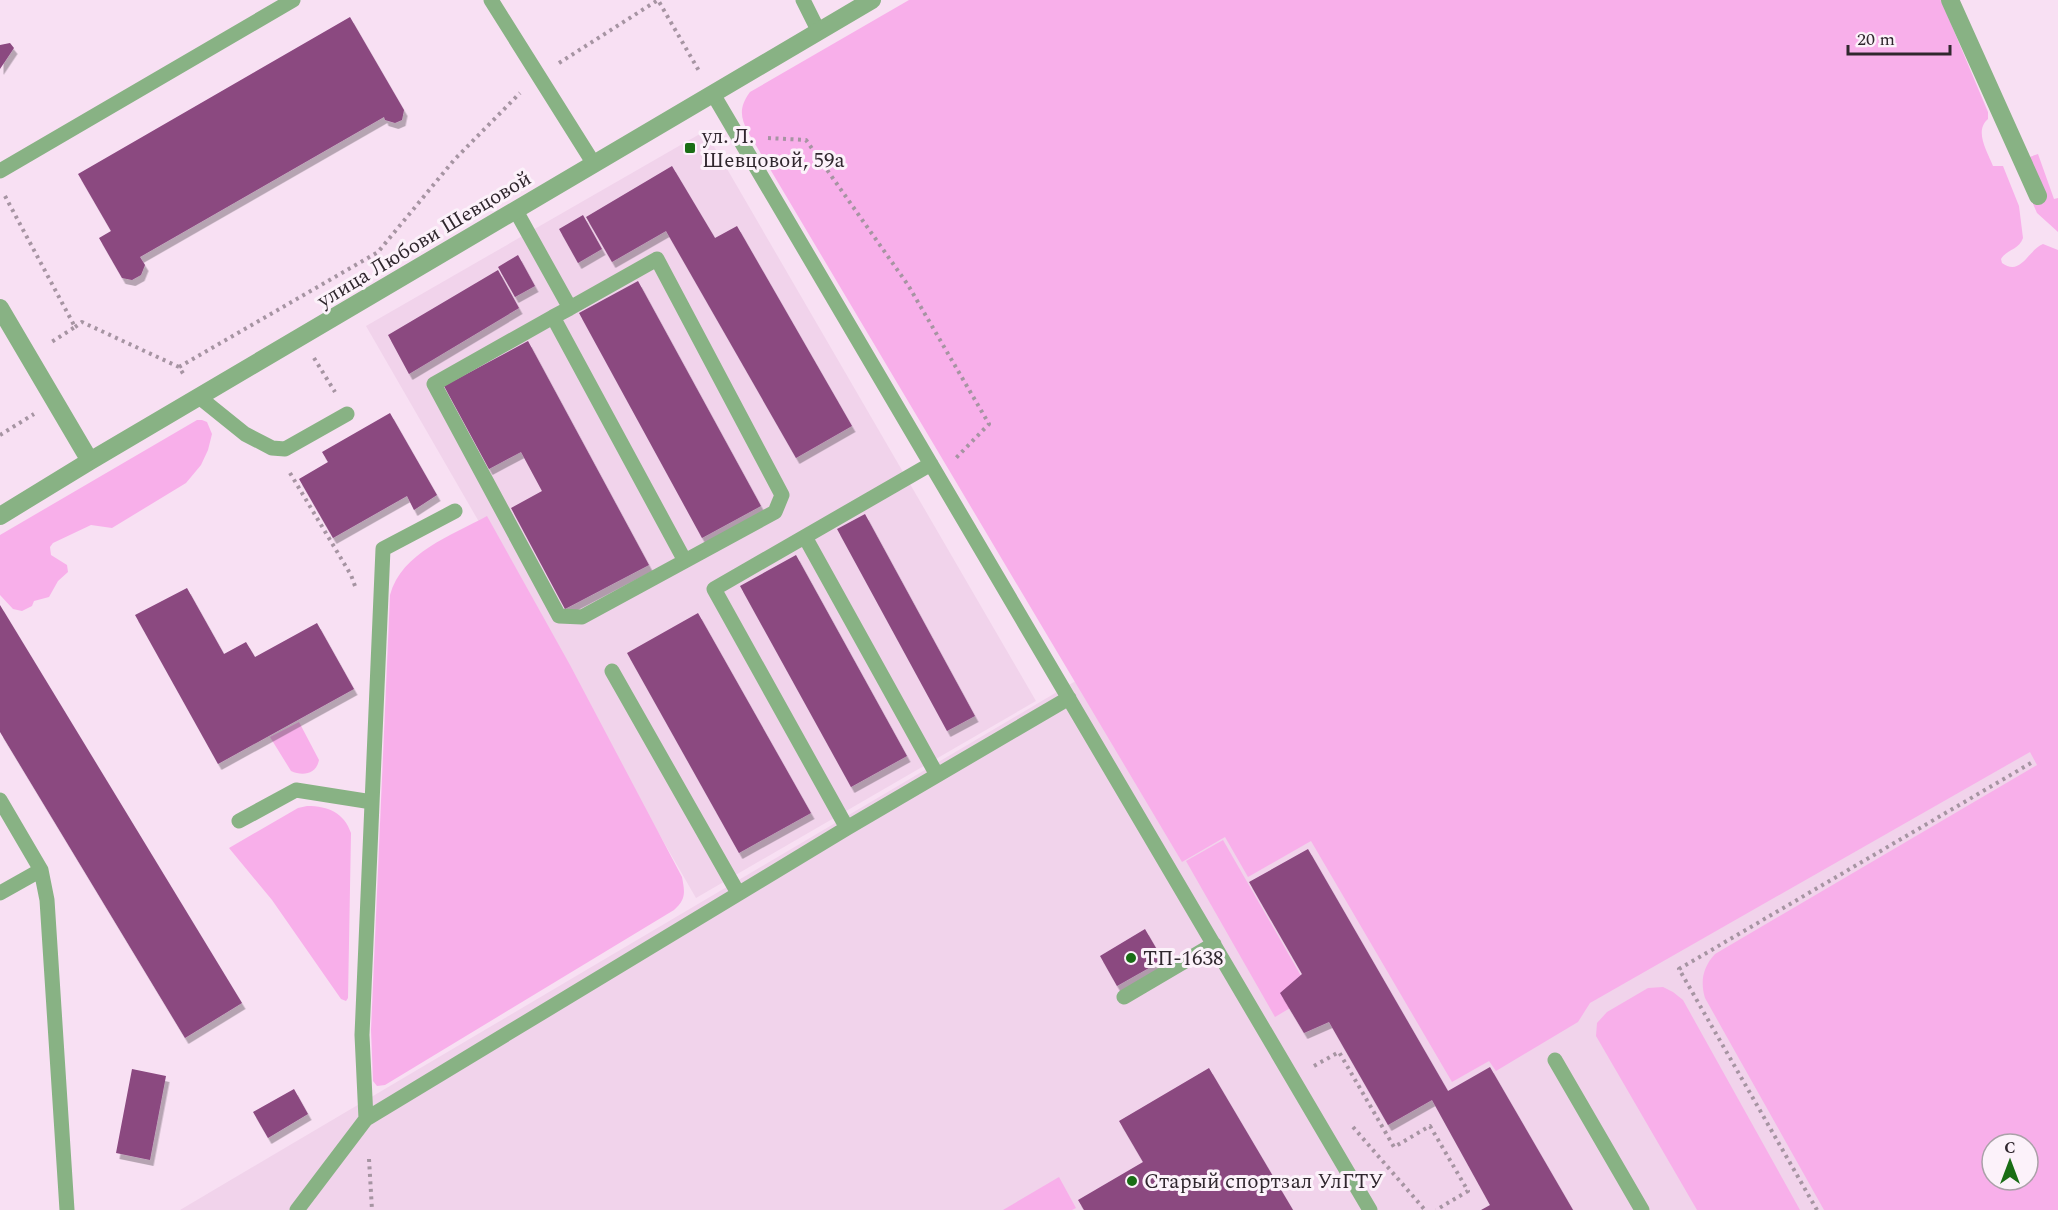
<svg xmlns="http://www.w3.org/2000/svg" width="2058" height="1210" viewBox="0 0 2058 1210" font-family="Spectral,serif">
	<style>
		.built { fill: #f1d3eb; fill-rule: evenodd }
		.green { fill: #f8afea; fill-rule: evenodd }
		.building { fill: #8b4880; filter: url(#shadow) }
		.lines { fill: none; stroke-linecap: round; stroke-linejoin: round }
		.path { stroke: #a694a2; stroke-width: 4; stroke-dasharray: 3 4.5; stroke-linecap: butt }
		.lane { stroke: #88b284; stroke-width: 15 }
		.street { stroke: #88b284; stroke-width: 18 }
		.poi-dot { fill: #196d15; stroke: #fcf2fa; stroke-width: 2 }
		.labels { text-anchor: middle; stroke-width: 6; stroke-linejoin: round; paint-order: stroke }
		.poi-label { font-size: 21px; fill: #30272e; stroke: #fcf2fa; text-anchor: start }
		.street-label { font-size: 21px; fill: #30272e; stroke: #fcf2fa }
	</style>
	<defs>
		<filter id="shadow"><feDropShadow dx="3.5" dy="6" stdDeviation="0" flood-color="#0004"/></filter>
	</defs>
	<rect width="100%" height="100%" fill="#f8e0f3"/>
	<path class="built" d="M705,131L1036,701L696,898L366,326Z
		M2058,509V1210H180L1106,663ZM1992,1144H2028V1180H1992Z"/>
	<path class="green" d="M909,0H1941L1988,112V119C1974,131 1987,151 1993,166H2003L2019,206L2023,238C2019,250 2007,249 2001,259L2002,263C2021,277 2028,250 2043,244L2058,250V1210H1824L1705,998C1700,981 1703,967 1715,954L2037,765L2030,752L1590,1003L1578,1022L1496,1071L1489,1061L1452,1082L1311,841L1248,877L1225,837L1182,862L748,132C740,117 739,107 750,92ZM1992,1144H2028V1180H1992Z
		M2038,154L2054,199L2058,198V232L2037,213L2015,162Z
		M197,420H202L207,422L212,434L208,450L201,465L186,483L112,528L91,525L53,543L50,547L51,555L67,565L68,572L58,581L49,597L34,601L32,606L22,611L13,609L0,595V535Z
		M487,516L570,665L682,877C685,893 686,899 674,910L385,1085L377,1086L373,1081L371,1030L390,595C402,552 451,536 487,516Z
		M299,722L319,760C316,775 302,776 291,771L270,737Z
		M307,806C329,806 344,813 351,833L348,998L346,1001L341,999L272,900L229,848L298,808Z
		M1223,840L1312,995L1275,1017L1186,861Z
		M1663,987L1673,992L1683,1000L1800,1210H1697L1596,1036L1597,1023L1607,1012L1648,988Z
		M1059,1177L1076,1208L1072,1210H1003Z"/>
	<path class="building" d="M350,17L404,110L402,120L395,123L385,120L384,117L140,257L145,265L141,275L132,280L122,278L99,238L111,231L78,174Z
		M10,43L14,48L0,69V45Z
		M672,166L715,238L737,226L852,426L796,458L666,231L612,262L586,217Z
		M583,215L602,249L578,263L559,229Z
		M518,255L535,286L515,297L498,267Z
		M498,270L519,308L409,374L388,335Z
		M638,281L761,506L702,538L579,313Z
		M528,341L649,565L565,609L511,508L542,491L521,452L489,469L444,386Z
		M390,413L437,495L414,510L407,496L333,538L299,479L328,462L322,452Z
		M865,514L975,716L947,731L837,529Z
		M796,555L907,756L851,787L740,586Z
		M187,588L224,654L246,642L255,657L317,623L354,689L218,764L135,615Z
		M0,605L242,1003L185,1038L0,732Z
		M698,613L811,813L739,853L627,653Z
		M1308,849L1448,1091L1490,1067L1573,1210H1481L1490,1205L1432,1100L1388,1125L1329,1022L1304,1033L1280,993L1302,974L1249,882Z
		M1145,929L1163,960L1117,986L1100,956Z
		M1209,1068L1293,1210H1084L1078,1200L1143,1162L1119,1121Z
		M132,1069L166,1076L150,1160L116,1153Z
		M294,1089L308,1114L268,1138L253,1112Z"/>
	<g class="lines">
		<path class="path" d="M559,63L658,0L699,71
			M768,138L806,140L908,285L989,424L955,459
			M5,196L75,327L50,343
			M75,327L82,322L179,367L184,375
			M314,358L335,392
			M179,367L378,252L454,160L520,93
			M0,435L34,414
			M290,473L351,575L355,586
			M1314,1066L1339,1052L1394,1147L1430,1126L1468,1191L1436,1210
			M1353,1127L1425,1210
			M369,1159L372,1210
			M1817,1210L1679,969L2031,763"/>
		<path class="lane" d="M491,0L594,164
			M803,0L819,32
			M713,94L1370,1210
			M0,171L293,0
			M516,211L570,308L553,317L685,561
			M553,317L434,384L559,616L582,617L775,512L782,495L657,259L570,308
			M199,397L245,434L272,448L285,449L347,414
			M805,537L937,775
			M612,671L738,893
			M0,800L41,870L47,900L67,1210
			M239,821L296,790L372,802
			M847,828L714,589L931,464
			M0,893L41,870
			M1124,997L1214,944
			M1555,1060L1642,1210
			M366,1119L362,1035L383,549L455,511
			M297,1210L366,1119L847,828L1069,698"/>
		<path class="street" d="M1950,0L2038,196
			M0,308L90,461
			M0,516L90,461L872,0"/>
	</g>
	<g class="poi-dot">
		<rect x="684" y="142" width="12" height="12" rx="3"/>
		<circle cx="1131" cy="958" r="6"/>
		<circle cx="1132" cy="1181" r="6"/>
	</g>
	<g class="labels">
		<g class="poi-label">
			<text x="702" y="143">ул. Л.<tspan x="702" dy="24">Шевцовой, 59а</tspan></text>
			<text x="1143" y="965">ТП-1638</text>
			<text x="1144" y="1188">Старый спортзал УлГТУ</text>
		</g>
		<g class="street-label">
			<text transform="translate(424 239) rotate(-31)" y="7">улица Любови Шевцовой</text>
		</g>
	</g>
	<g transform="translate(2010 1162)"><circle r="28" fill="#fcf2fa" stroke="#aaa1a8" stroke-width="1.5"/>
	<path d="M0-4.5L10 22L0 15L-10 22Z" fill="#196d15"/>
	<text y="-9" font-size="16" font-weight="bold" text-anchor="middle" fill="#30272e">С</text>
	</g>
	<path d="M1848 45v9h102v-9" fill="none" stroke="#30272e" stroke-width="3"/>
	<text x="1857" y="45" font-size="18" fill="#30272e" stroke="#fcf2fa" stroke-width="4.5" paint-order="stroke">20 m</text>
</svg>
